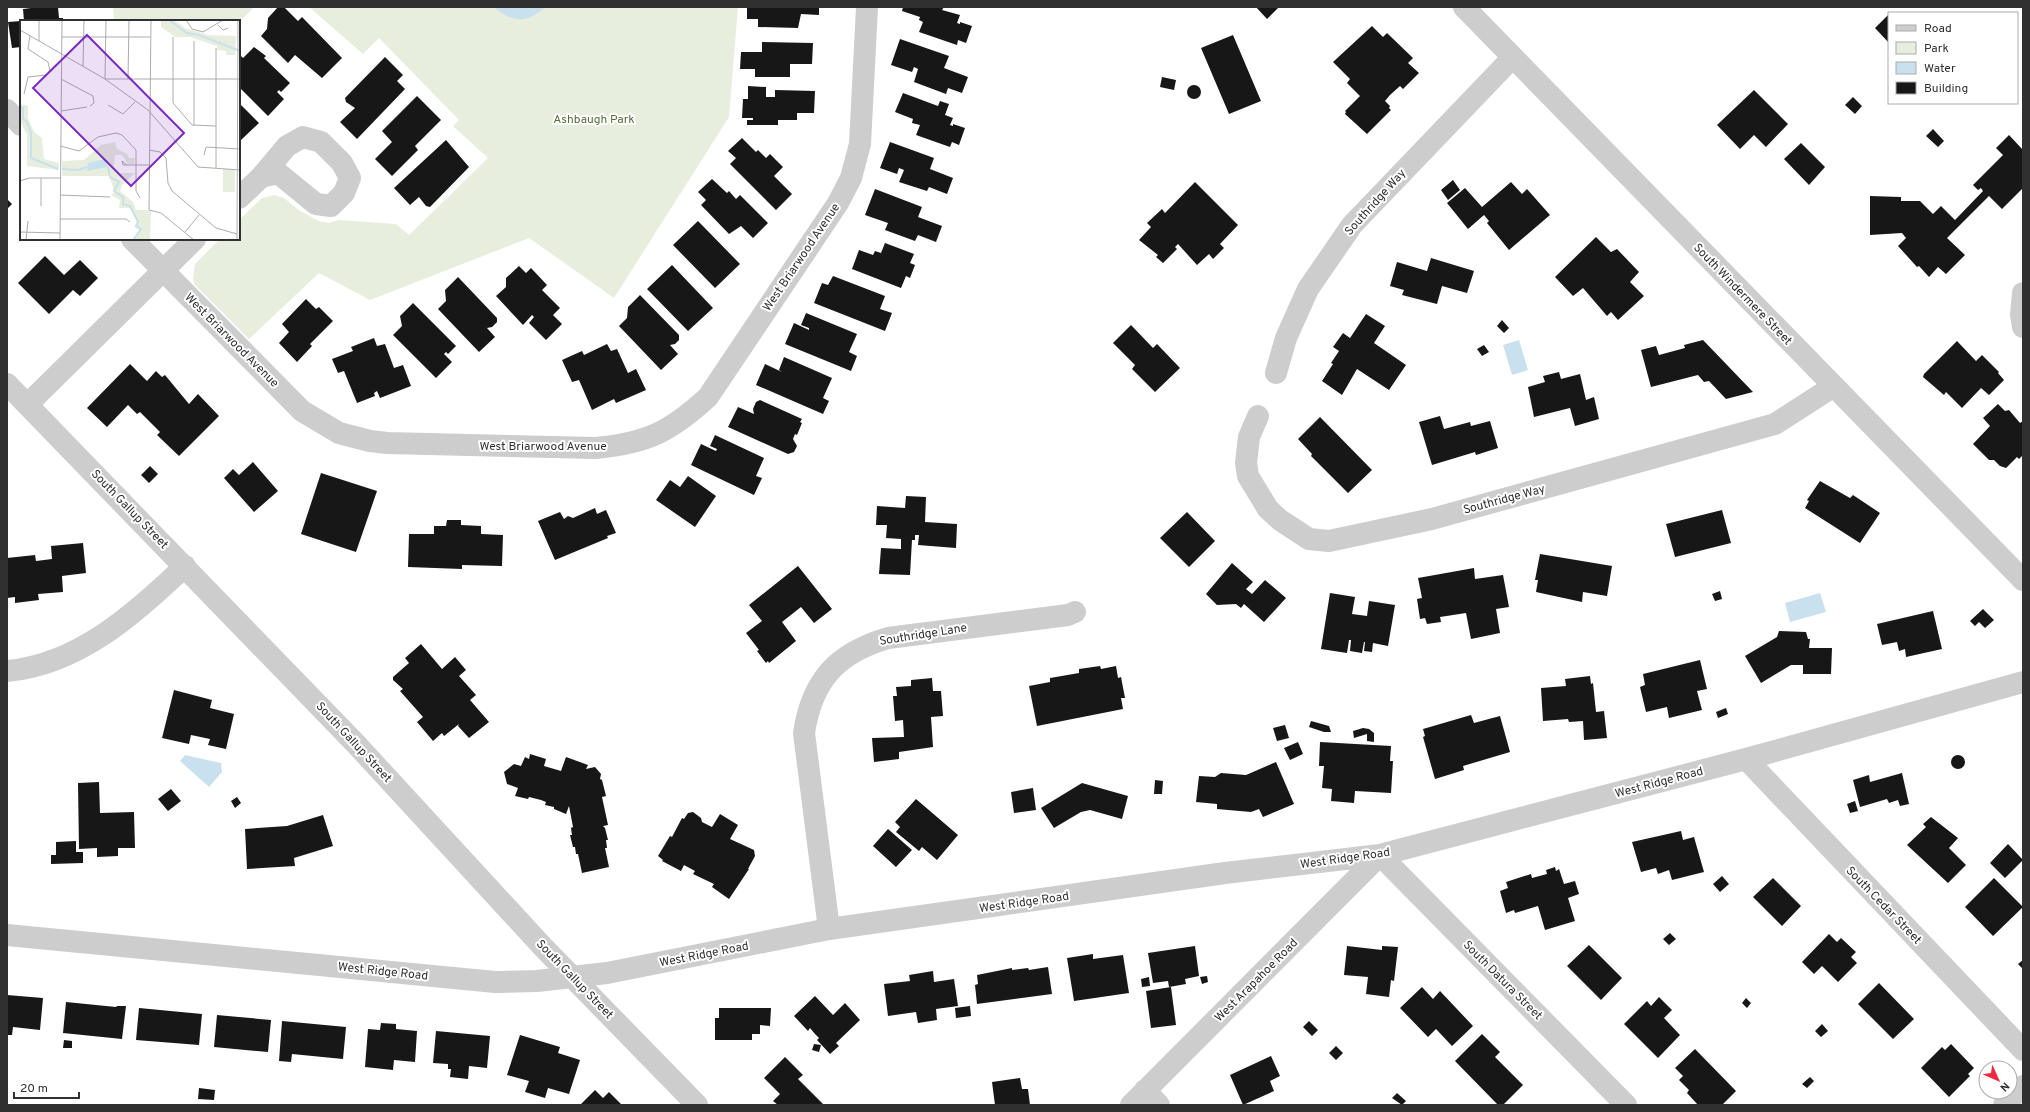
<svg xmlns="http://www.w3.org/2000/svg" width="2030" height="1112" viewBox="0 0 2030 1112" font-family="Overpass,sans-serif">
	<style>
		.green { fill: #e7eedd }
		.water { fill: #c9e1ee }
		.building { fill: #171717 }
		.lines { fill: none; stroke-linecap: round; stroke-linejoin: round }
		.minor { stroke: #cdcdcd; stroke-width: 22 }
		.labels { text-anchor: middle; stroke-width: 4; stroke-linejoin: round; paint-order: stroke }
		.park-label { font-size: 12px; fill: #556f3a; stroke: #fff }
		.street-label { font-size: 12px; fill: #303030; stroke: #fff }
		.inset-river { fill: none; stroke: #c9e1ee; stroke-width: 2 }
		.inset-road { fill: none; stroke: #acacac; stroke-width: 1 }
		.view { fill: #7b2cbf; fill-opacity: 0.15; stroke: #7b2cbf; stroke-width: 2 }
		.inset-edge { fill: none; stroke: #303030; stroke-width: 2 }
	</style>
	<rect width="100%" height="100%" fill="#fff"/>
	<path class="green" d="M113,7H254L239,22L114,21Z
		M309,7H738L729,117L614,298L529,238L370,300L319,273L249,339L195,285L193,279L195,264L220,239H239V220L262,198L274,195L284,198L300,211L319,221L329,223L339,220L396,224L409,235L488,158L453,126L459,120L379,38L363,54Z"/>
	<path class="water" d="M494,7H545C527,24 512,23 494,7Z
		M1519,340L1528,370L1512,375L1503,345Z
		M1820,593L1826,612L1790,622L1785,603Z
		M185,755L221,763L222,772L209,787L180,761Z"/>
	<path class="building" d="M39,7H58L59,18H63V21H24L23,9Z
		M278,7H284L298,21L302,17L342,58L322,78L295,55L288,63L261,36L267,29L268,18Z
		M747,7H819V15L801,14L798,28L758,27V19H747Z
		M903,7H944L942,10L960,15L957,23L960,24V22L972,26L966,43L958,40L957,45L919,32L923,22L919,20L920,17L902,11Z
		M1256,7H1279L1267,19Z
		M1889,14V43L1875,28Z
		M21,21V47L12,48L8,22Z
		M1372,26L1383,37L1387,33L1413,58L1408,63L1419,73L1403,89L1400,86L1390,95L1385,101L1390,106L1389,108L1391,110L1367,134L1345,114L1346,112L1345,111L1360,96L1347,83L1350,79L1333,62Z
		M1233,35L1261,101L1229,114L1201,48Z
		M900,39L949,56L944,68L968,77L962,93L948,88L946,94L914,82L918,69L914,67L912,72L891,65Z
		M762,42L813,43L812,64H790V77H755V69H740L741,52H762Z
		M254,47L266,56L264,58L290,83L281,92L279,90L277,92L284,99L268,116L239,87V54L243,58Z
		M385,57L403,75L397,81L405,89L357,139L340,122L355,108L346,102L345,98Z
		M1162,77L1176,80L1174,90L1160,87Z
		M1187 92a7 7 0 1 1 14 0a7 7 0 1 1-14 0Z
		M748,86L766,87V97H775V90L815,91L814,113H797V120H778V125H747V120H753V118H742L743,99H748Z
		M1754,90L1788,124L1766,147L1754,135L1740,149L1717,125Z
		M903,93L938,106L940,101L949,104L945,115L953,118L950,125L953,126V124L965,128L959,145L952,142L950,147L916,135L920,125L912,123L913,119L895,112Z
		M417,96L441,120L415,146L418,150L392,176L375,159L392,142L382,131Z
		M1853,97L1862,106L1855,114L1845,105Z
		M239,103L259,123L241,140L239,137Z
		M1933,129L1944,141L1938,147L1926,136Z
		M2009,135L2023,150V188L2002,209L1989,196L1947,238L1965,255L1946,274L1938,267L1929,277L1919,266L1917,267L1898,246L1906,238L1902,233L1870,235V196L1901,197V201H1920L1933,214L1941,206L1955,220L1983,191L1981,188L1978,190L1973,185L2003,155L1996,148Z
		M742,138L756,152L758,150L766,158L770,154L783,167L774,176L792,194L776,210L730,164L736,158L728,151Z
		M446,140L469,167L430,207L426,206L419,197L410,205L394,188Z
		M890,142L934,158L930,169L953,178L947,194L929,187L927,191L899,182L904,170L899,168L897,174L880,168Z
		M1801,143L1825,167L1809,185L1784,159Z
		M712,179L727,193L729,191L736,199L740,195L768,223L753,238L741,226L729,234L701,205L706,200L698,192Z
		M1453,180L1460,190L1448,200L1441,190Z
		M1195,182L1238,225L1220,244L1224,248L1213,259L1209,254L1197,265L1178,244L1175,247L1177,249L1163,263L1156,257L1158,255L1139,240L1151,227L1147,223L1162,209L1165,213Z
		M1511,182L1522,194L1527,189L1550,215L1509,250L1487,223L1489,221L1484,215L1468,229L1447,203L1465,188L1482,207Z
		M875,189L922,207L918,217L942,226L936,242L918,235L915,241L885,230L888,223L865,215Z
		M7,199L12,204L7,209Z
		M698,221L740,264L715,288L673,245Z
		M1596,237L1611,252L1617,249L1639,272L1630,282L1644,296L1618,320L1611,312L1607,316L1583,288L1573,296L1555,277Z
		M885,243L914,254L910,263L915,265L910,278L906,276L901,288L852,269L859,250L873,255L875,251L881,253Z
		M45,256L64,275L80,260L98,278L80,296L73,290L49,314L18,283Z
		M1431,258L1474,271L1467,293L1442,286L1437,304L1402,295L1404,290L1390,286L1397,262L1427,271Z
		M672,265L713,308L688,331L647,289Z
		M519,266L526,273L531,268L547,285L542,290L560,308L553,315L562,324L546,340L529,323L534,317L532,315L523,325L496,296L506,287V278Z
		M833,276L885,296L880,309L892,313L885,331L814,303L822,283L828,285Z
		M458,277L497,318V322L492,327L487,328L495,337L479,352L438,309L446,301L445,290Z
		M640,295L679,335V340L675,344L670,345L678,354L661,370L619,326L627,318L628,307Z
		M306,299L316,309L319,307L333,321L310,344L312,346L297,362L279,343L289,332L282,324Z
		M413,303L456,346L448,354L446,352L444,354L452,362L436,378L393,335L402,326L400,316Z
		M806,313L857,334L849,352L857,356L851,371L785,344L794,323L809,330V328L801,325Z
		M1366,314L1385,326L1374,343L1406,365L1389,390L1357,369L1342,395L1322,381L1333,364L1331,363L1339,351L1333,347L1343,333L1350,338Z
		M1502,320L1509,328L1504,333L1497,326Z
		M1131,325L1153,348L1157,344L1180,368L1155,392L1132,369L1135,365L1113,343Z
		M374,338L377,346L385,344L394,368L403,365L411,386L380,398L377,391L374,393L375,396L357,403L344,371L338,373L332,359L353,351L351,347Z
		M1703,340L1753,392L1726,399L1709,381L1704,382L1698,375L1651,387L1641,350L1656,346L1659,355L1685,348L1684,345Z
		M1957,341L1976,361L1982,355L1999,372L1998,373L2004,380L1989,395L1981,388L1962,408L1946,392L1944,395L1923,377L1924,374Z
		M607,344L611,351L617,349L628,373L636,369L646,390L616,403L614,399L592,410L579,380L572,382L562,360L582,351L584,355Z
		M1484,345L1489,352L1482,356L1477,349Z
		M784,357L832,378L823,398L829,401L823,414L756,385L765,364L782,372L779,370Z
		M130,364L147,381L156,371L162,377L165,375L189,404L198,394L219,416L179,456L157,435L160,432L140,412L137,414L128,405L107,427L87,408Z
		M1559,372L1561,379L1580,374L1586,400L1594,397L1599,419L1575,426L1570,408L1534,417L1528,387L1545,382L1543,376Z
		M760,400L802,419L800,422L802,423L797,435L795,434L793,439L797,446L794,452L788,454L728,427L738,407L754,414L753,409L756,402Z
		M1998,404L2005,411L2009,410L2020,423L2023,421V455L2019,459L2017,457L2006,468L2000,466L1994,460H1989L1973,444L1990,426L1983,418Z
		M1440,416L1444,429L1470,422L1471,426L1490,421L1498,448L1476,455L1475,452L1432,465L1419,422Z
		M1320,417L1372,470L1348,493L1311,456L1312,454L1298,439Z
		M715,435L764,458L756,476L762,478L754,495L691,465L701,444L716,451L717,449L710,446Z
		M253,462L278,491L254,512L224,478L233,469L239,475Z
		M150,466L158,474L149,483L141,475Z
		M321,473L377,491L356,552L301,534Z
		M688,476L716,496L695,527L656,500L670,480L680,487Z
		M1820,481L1850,498L1853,495L1880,513L1860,543L1805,508L1809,501L1807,500Z
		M906,496L926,497L925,522L957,524L956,548L918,545L919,535H915V540H912L910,575L879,574L881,548L901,549V539L886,538L887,525H876L877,506L905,508Z
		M595,508L597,514L606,510L616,533L607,536L608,538L555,560L538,521L560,512L564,519L568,516L573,518Z
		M1722,510L1731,543L1675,557L1666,524Z
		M1187,512L1215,541L1189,567L1160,538Z
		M447,520H461V525L481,526V534L503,535L502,566L462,565V569L408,567L409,534H434V526H446Z
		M83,543L86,573L62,576L63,592L38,594L39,600L15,603V597L7,598V558L35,555L36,561L52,559L51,546Z
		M1540,554L1612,566L1607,596L1583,592L1582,602L1536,592L1538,580H1535Z
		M1232,563L1253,582L1246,589L1252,594L1265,580L1286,598L1264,622L1244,604L1241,608L1236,604L1217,605L1206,594Z
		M798,566L832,609L814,623L801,607L782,622L796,641L769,663L768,661L766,663L757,651L759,650L746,633L762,621L749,605Z
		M1474,568L1475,579L1503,575L1509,607L1496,609L1500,633L1471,639L1466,613L1440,617L1441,622L1427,624L1425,618L1420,619L1417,599L1422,598L1418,578Z
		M1720,591L1722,599L1715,601L1712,594Z
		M1330,593L1355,597L1352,614L1367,616L1369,601L1395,605L1388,646L1373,643L1372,652L1364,651L1365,642H1364L1362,653L1350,651L1351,640H1349L1347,653L1321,649Z
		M1983,609L1994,620L1985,628L1979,622L1975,626L1970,621Z
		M1933,611L1942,649L1906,657L1905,649L1899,651L1897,642L1882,645L1877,624Z
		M1779,631L1806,632L1808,639H1810L1809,648H1832L1831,674H1803V665H1791L1761,683L1745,656L1777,637Z
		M421,644L442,669L455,657L466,670L459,676L476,695L470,700L489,722L469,738L458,726L459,724L444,736L442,733L433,741L417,722L423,717L400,691L403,689L393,680V677L409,663L405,658Z
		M1700,660L1707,689L1697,691L1702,710L1669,718L1667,707L1646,712L1640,687L1645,685L1643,674Z
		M1100,666L1101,669L1116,666L1118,678L1121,677L1125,698H1121L1123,709L1037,726L1029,686L1050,682V678L1079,673V669Z
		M1590,676L1591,684L1593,683L1596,712L1604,711L1607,738L1584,740L1583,721L1569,722L1568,719L1543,721L1541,688L1566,686L1565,679Z
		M932,678L933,691H941L943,716L931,717L933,747L899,752V759L874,762L872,738L904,737L903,720L895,721L893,696H897L896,687L911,686V680Z
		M174,690L212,700L210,708L234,714L226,749L208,745L210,739L191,735L189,744L162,738Z
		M1726,708L1728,714L1718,718L1716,712Z
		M1471,715L1474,723L1500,716L1510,752L1463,766L1464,770L1435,779L1423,737L1425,736L1423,729Z
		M1311,721L1329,726L1331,732H1324L1309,727Z
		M1285,725L1289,738L1277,741L1273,728Z
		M1363,728L1369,729L1374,733V742L1367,741V734L1354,738L1353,731Z
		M1298,742L1303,754L1290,760L1284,748Z
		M1320,742L1391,746L1390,761H1393L1391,793L1355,791L1354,803L1331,801L1332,789L1322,788L1324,766H1319Z
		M530,754L546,759L544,766L561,771L566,757L588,765L586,769L595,767L601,774L600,779L602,780L606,796L602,797L608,825L603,826L605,828L608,840H606L607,848H605L609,867L582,873L578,854H576L575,847H573L570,835H572L571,828L573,827L569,806L566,814L554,809V807L545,805L546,802L541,800L529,797L528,799L515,796L518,788L507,784L504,772L514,764L521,766L525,757L529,759Z
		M1951 762a7 7 0 1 1 14 0a7 7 0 1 1-14 0Z
		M1276,762L1294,804L1263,817L1259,809L1251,812L1217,809V804L1196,802L1199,776L1215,777L1221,773L1246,775Z
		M1902,773L1909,804L1900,806L1898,800L1889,803L1887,799L1860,807L1853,780L1869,775L1870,782Z
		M1155,780L1163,781L1162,794H1154Z
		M99,782L100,813L134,812L135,848H118V856L97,857V848L79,849L78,783Z
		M1082,783L1128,796L1122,819L1090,810L1081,812L1054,828L1041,808Z
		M1033,788L1036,810L1014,813L1011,792Z
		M171,789L181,801L168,811L158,799Z
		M237,797L241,803L235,808L231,801Z
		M916,799L958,835L937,860L922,847L919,851L896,832L900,827L895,822Z
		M1855,801L1858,811L1850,813L1847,804Z
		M693,812L701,818L702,822L712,827L720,814L738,825L730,839L754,850L755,856L748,869H749L729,899L712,887L714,884L693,874L695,871L684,865L681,871L662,861L663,860L658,856L670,836L672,837L682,818L684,819L688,813Z
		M323,815L333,846L294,858L295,866L247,869L245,829L287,826Z
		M1931,817L1958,838L1949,848L1966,865L1948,883L1907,845L1926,827L1923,824Z
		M888,829L912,850L896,867L873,846Z
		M1681,831L1683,840L1694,837L1704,872L1672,880L1669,870L1658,874L1656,868L1641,872L1632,842Z
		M76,841V852H83V863L51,864V855H56V842Z
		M2008,844L2023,860L2005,878L1990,863Z
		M1555,867L1556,871L1559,869L1564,884L1575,881L1579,894L1568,898L1575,921L1545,930L1538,906L1515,913L1514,910L1506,913L1500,891L1508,888L1506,882L1531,874L1532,878L1547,874L1546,870Z
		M1722,876L1729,884L1720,892L1713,884Z
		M1773,878L1801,906L1782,926L1753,897Z
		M1994,878L2023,907L1993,936L1965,907Z
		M1670,933L1676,939L1669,945L1663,939Z
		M1829,934L1837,942L1841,938L1856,952L1851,957L1857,963L1838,982L1822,966L1814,974L1802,962Z
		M1589,945L1622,978L1601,1000L1567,966Z
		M1195,946L1199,976L1185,979L1186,984L1169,987L1168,981L1153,983L1148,953Z
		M1347,946L1382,950V946L1398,947L1394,981L1391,980L1389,997L1366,994L1368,977L1344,975Z
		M1093,954V959L1123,955L1129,993L1074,1001L1067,958Z
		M2023,960V969L2018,964Z
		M1048,967L1052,994L977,1004L975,985L978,984L977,975L1012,968V970L1028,968L1029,970Z
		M933,971L934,982L954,979L958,1006L936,1009L937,1020L918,1023L916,1012L888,1016L884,984L910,981L909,975Z
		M1207,976L1208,982L1202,984L1200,977Z
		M1149,977L1150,986L1142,987L1141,979Z
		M1879,983L1914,1019L1893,1039L1858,1004Z
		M1171,987L1176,1025L1151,1028L1146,991Z
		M1422,987L1433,999L1440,991L1473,1026L1452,1046L1436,1029L1428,1037L1400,1008Z
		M7,995L43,998L40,1030L13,1027L12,1035H7Z
		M815,996L833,1015L845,1003L860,1020L836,1043L839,1046L830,1054L817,1040L819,1038L815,1034L810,1028L808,1031L794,1016Z
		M1659,997L1672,1010L1664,1018L1680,1035L1658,1058L1624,1024L1647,1001L1651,1006Z
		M1746,998L1751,1003L1747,1008L1742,1003Z
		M66,1002L116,1007L117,1006H126L122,1039L63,1033Z
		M970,1006L971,1016L956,1018L955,1008Z
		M139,1008L202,1014L199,1045L136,1040Z
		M719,1008H771L770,1026L760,1025V1034H752V1040H715V1018H719Z
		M217,1015L271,1020L268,1052L214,1047Z
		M282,1021L346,1027L343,1059L292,1054L291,1062L279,1061Z
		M1309,1021L1318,1030L1312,1036L1303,1027Z
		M381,1023L396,1024V1029L417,1031L415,1062L394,1060L393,1070L365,1067L368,1029L380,1030Z
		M1822,1024L1828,1031L1821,1037L1815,1031Z
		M436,1031L490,1036L487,1068L469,1066L468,1079L450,1077L451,1069H448V1064L433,1063Z
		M1482,1034L1500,1052L1495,1057L1523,1085L1503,1105H1498L1455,1061Z
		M520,1035L560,1047L558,1053L580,1060L569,1094L548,1088L545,1098L525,1092L529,1081L507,1075Z
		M64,1040L72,1041V1048H63Z
		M814,1044L821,1045L819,1052L812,1050Z
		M1951,1044L1974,1068L1968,1074L1970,1076L1949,1097L1921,1068L1942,1047L1945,1050Z
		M1336,1046L1343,1053L1336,1060L1329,1053Z
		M1695,1049L1736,1091L1722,1105H1698L1687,1093L1689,1090L1679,1080L1683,1076L1675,1068Z
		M1271,1056L1280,1076L1270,1081L1274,1091L1243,1105L1230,1075Z
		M785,1057L803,1075L798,1079L824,1105H778L773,1101L780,1094L764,1078Z
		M1810,1077L1814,1081L1807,1088L1802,1084Z
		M1020,1078L1022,1089H1028L1030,1105H995L992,1082Z
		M199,1088L215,1090L214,1100L198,1099Z
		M595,1090L603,1098L609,1092L622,1105H580Z
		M1397,1093L1406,1101L1402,1105L1392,1098Z"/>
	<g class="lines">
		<path class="minor" d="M1464,7L2023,580
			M7,110L21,125
			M239,198L261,177L287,146L303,137L321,142L342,163L350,178L344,193L331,206L316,204L278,173L261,177
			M132,239L302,411L339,433L370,441L387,443L596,448C647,443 670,432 708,397L838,203L851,178L860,144L867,7
			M2023,293L2021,315L2023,327
			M1276,373L1286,338L1308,289L1352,225L1513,57
			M7,384L356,744L543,947L697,1105
			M28,404L195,239
			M1258,416L1249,437L1246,463L1248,476L1268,509L1280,520L1309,539L1329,541L1432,519L1775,424L1834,386
			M7,671C78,665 136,613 185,566
			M1746,759L2023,1050
			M1380,855L1626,1105
			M829,929L804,733C812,680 837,653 888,638L1068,615L1075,612
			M7,935L495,982L537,981L607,973L829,929L1225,873L1380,855L1746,759L2023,682
			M1145,1090L1159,1105
			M1131,1105L1380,855
			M2004,1105L2023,1086"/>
	</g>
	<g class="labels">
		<g class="park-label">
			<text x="594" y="123">Ashbaugh Park</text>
		</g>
		<g class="street-label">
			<text transform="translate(1375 202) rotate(-48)" y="4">Southridge Way</text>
			<text transform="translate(801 257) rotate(-56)" y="4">West Briarwood Avenue</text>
			<text transform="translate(1743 294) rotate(46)" y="4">South Windermere Street</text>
			<text transform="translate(232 340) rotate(45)" y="4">West Briarwood Avenue</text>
			<text x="543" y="450">West Briarwood Avenue</text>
			<text transform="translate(1504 499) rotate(-15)" y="4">Southridge Way</text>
			<text transform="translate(130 509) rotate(46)" y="4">South Gallup Street</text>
			<text transform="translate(923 634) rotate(-9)" y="4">Southridge Lane</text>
			<text transform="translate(354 742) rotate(47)" y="4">South Gallup Street</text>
			<text transform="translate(1659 782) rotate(-15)" y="4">West Ridge Road</text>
			<text transform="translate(1345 858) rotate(-8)" y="4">West Ridge Road</text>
			<text transform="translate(1024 902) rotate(-8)" y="4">West Ridge Road</text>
			<text transform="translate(1884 905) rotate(46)" y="4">South Cedar Street</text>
			<text transform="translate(704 954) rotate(-11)" y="4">West Ridge Road</text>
			<text transform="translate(383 971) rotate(6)" y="4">West Ridge Road</text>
			<text transform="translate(575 979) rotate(46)" y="4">South Gallup Street</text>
			<text transform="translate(1256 980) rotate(-45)" y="4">West Arapahoe Road</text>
			<text transform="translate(1503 980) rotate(45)" y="4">South Datura Street</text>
		</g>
	</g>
	<g transform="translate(20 20)">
		<rect width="220" height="220" fill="#fff"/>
		<path d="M141,0H154L165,8L188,15L216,16L215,35H206V31L197,30V26L170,17H155L141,7ZM0,84L8,86V98L14,112L22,118L24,139L39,143V150L7,146V115L0,101ZM95,122L97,129L107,134L109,138H115L114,144H108L102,135H95L94,146L97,153H115L102,165L100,171L113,182L116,190H131L130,220H112L120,211L115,206L117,202L115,195L109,188H99L100,180L91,175L94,173L93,167L89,156H42V141L64,140L81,125ZM203,149L215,150V172H203Z" fill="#e7eedd"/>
		<path d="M85,139L88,147L67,151L68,143Z" fill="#c9e1ee"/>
		<path class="inset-river" d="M149,0L167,13L179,15L220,31M0,87L3,88V99L7,102L11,113V138L38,149M88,147L90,157L99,162L94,171L103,177V184L110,186L118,202L116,206L121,209L113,220M42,149L58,150L67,147"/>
		<path class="inset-road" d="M131,0L129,190L141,193L174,220M166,0L172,9L183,12L203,0M198,5L203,10L208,8M0,10L85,59L128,90L178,147L220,150M42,17H130M153,17V83L172,105L196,106M19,21V0M63,46L64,0M41,59L73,76L74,83L70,86M85,59H220M85,59L86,0M108,59L109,0M4,74L8,57L26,55L30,51L28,42L8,29L10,15M88,85L103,94L115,82M41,91L67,87M174,106V21M40,126L59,131L78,117L96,113L102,115L116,130V171L120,178M129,130L140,132L146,138L148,163L152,171L196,208L217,214M184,135L186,127L220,129M107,145H103L102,141L107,145H129M196,148V28M0,161L9,158H40M40,175L90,177M21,186V158M40,199H106L110,202M0,212L40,213M165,212L179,195M6,220L8,201M40,220L42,0M217,220L218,0"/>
		<path class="view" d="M67,15L164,113L111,166L13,68Z"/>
		<rect width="220" height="220" class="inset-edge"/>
	</g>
	<rect width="2030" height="1112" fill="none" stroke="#303030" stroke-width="16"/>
	<rect x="1888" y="12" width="130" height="92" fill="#ffffff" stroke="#acacac"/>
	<rect x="1896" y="25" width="20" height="6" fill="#cdcdcd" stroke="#acacac"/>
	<text x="1924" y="32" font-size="12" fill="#303030">Road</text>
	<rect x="1896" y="42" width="20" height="12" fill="#e7eedd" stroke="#acacac"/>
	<text x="1924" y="52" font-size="12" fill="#303030">Park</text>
	<rect x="1896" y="62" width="20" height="12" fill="#c9e1ee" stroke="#acacac"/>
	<text x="1924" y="72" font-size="12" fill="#303030">Water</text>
	<rect x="1896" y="82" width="20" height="12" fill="#171717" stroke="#acacac"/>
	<text x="1924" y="92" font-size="12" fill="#303030">Building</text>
	<g transform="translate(1998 1080) rotate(135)"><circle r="19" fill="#ffffff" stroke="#acacac"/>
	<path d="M0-3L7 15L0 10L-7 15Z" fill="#f02940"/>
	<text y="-6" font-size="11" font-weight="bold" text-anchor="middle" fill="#303030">N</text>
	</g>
	<path d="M14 1092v6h65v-6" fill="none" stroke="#303030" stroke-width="2"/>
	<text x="20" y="1092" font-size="12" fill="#303030" stroke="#ffffff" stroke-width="3" paint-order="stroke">20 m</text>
</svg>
